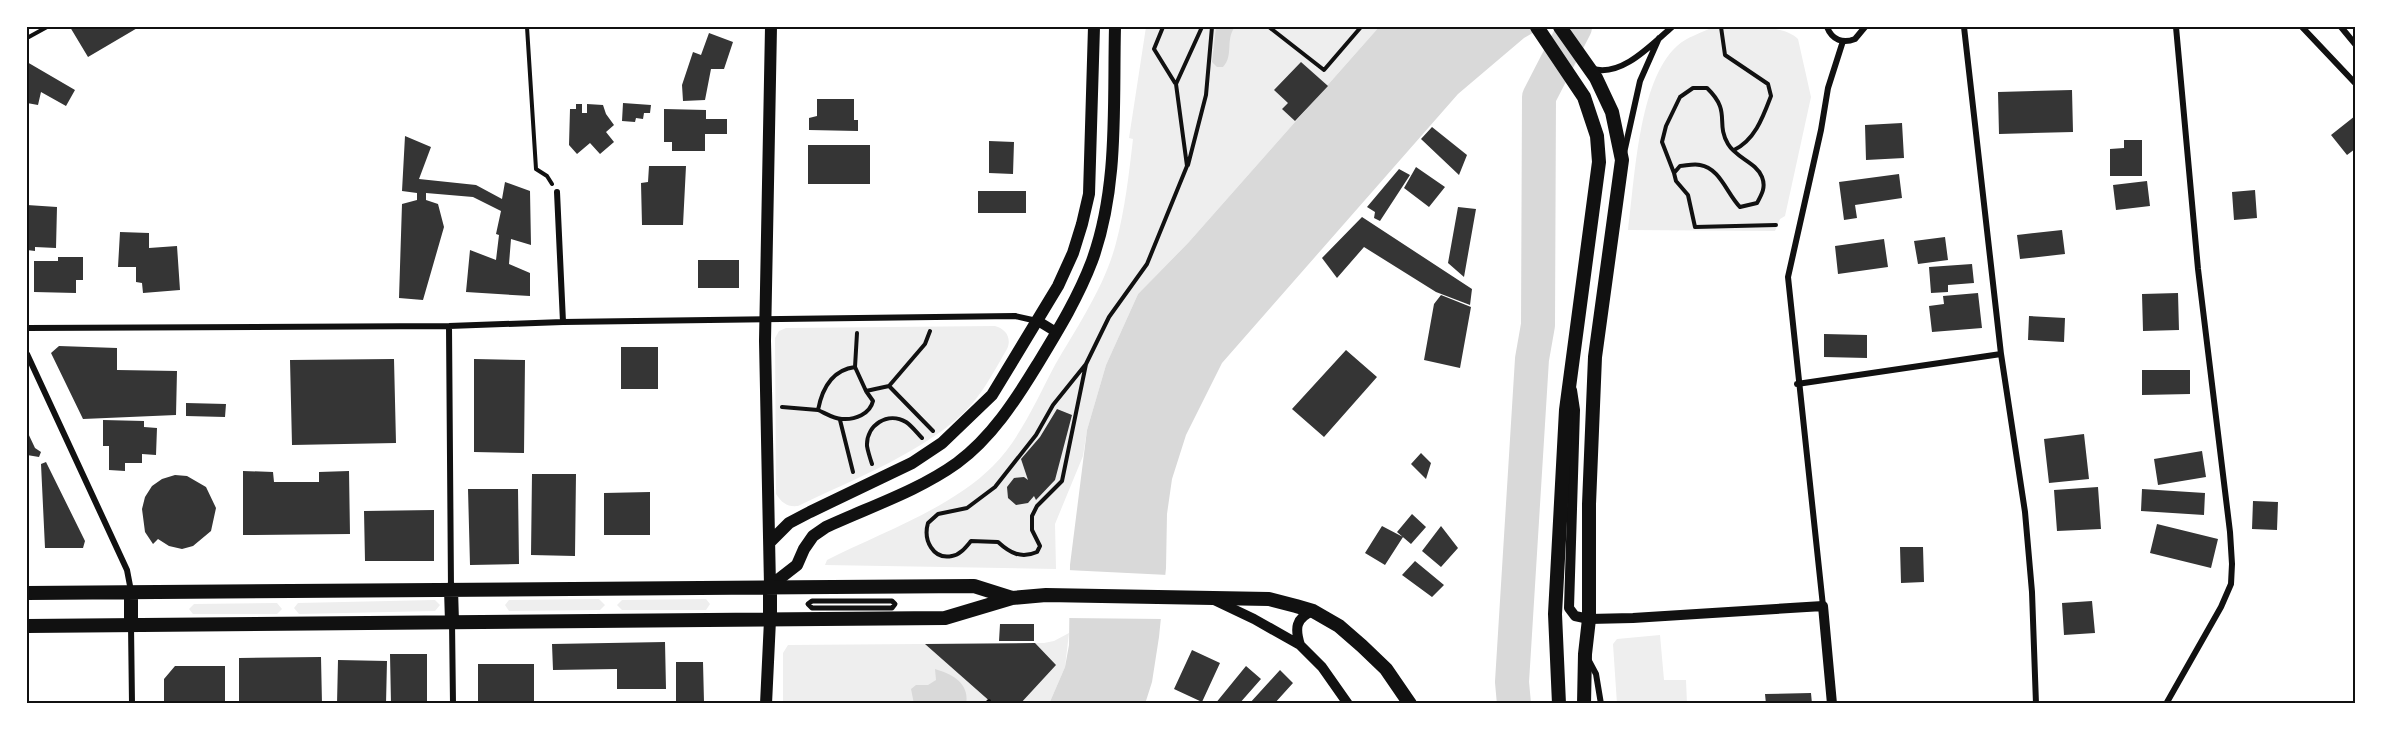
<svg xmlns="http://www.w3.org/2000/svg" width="2382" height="731" viewBox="0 0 2382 731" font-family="'Alegreya Sans',sans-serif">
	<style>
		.green { fill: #eee }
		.water { fill: #d9d9d9 }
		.pier { fill: #fff }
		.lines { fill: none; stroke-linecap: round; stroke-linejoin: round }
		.river { stroke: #d9d9d9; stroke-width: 34 }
		.building { fill: #353535 }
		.path { stroke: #111; stroke-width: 4 }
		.pedestrian { stroke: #111; stroke-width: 5 }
		.minor { stroke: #111; stroke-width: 6 }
		.tertiary { stroke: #111; stroke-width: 10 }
		.secondary { stroke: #111; stroke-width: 12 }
		.primary { stroke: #111; stroke-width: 14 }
		.neatline { fill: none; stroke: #111; stroke-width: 2 }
	</style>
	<rect width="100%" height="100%" fill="#fff"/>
	<path class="green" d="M1146,27H1379L1188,243L1138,294L1106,365L1087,430L1083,456L1055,524L1056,569L825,565L827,560C880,533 950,509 993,466C1020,439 1037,399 1055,365C1077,327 1105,286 1116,243C1125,210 1129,173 1133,139L1129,138Z
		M1713,27C1735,27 1782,23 1798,39L1811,97L1785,216L1780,219L1775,231L1628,230C1635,180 1638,81 1677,46C1687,37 1701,33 1713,27Z
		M995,326C1006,329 1012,338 1007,349C996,368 986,387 972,404C931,450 853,479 798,506C787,507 782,503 776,494L775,338L779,331L786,328Z
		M599,599L605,605L600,610L509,611L505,605L509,600Z
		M706,599L710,604L706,610H622L617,605L622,600Z
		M435,600L440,605L435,611L299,614L294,608L298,603Z
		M277,603L282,609L277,614H193L189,609L194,604Z
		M1069,633L1065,667L1049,704H783V653L788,645L1044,643L1054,641Z
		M1660,635L1664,680H1686L1687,704H1617L1613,644L1617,639Z"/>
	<path class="water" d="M1216,27H1235C1225,39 1234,56 1223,67H1217L1212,62Z
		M1379,27H1543L1524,38L1458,94L1222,363L1186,435L1172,479L1167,514L1166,568L1159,637L1152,682L1145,704H1049L1065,667L1069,645L1070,565L1087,430L1106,365L1138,294L1188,243Z
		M935,669C953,674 970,684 966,704H914L911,689L916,685H928L936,680Z"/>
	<path class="pier" d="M1067,570L1168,575L1163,619L1066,618Z"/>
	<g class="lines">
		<path class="river" d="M1514,704L1512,682L1532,359L1538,325L1539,97L1575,27"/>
	</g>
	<path class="building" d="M70,27H139L88,57Z
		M709,33L733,42L724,69H711L705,100L683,101L682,85L693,52L701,55Z
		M27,62L75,90L66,106L41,92L38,105L27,103Z
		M1301,62L1328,86L1295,121L1282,109L1288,103L1274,90Z
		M2072,90L2073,132L1999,134L1998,92Z
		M817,99H854V120H858V131L809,130V118L817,116Z
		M623,103L651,105L650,113H644L643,119L636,118L635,122L622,121Z
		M576,104H582V113H587V104L603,105L606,114L614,125L606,132L614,142L600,154L590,143L577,154L569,145L570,109H576Z
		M664,109L706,110V119H727V134H705V151H672V142H664Z
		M2355,116V149L2347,155L2331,135Z
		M1902,123L1904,158L1866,160L1865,125Z
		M1432,127L1467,155L1459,175L1421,139Z
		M405,136L431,147L419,179L476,185L502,199L505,182L530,191L531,245L511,239L509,264L530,273V296L466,292L470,250L496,260L499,235L496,234L501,211L473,197L426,193V200L438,204L444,227L423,300L399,298L402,204L417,200V193L402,191Z
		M2124,140H2142V176H2110V149L2124,148Z
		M989,141L1014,142L1013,174L989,173Z
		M808,145H870V184H808Z
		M649,166H686L683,225H642L641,183L648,182Z
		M1416,167L1445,187L1429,207L1404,188Z
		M1399,169L1410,175L1380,221L1374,218L1375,212L1367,207Z
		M1899,174L1902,198L1855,205L1857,218L1844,220L1839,182Z
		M2147,181L2150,206L2116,210L2113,185Z
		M2255,190L2257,218L2234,220L2232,192Z
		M978,191H1026V213H978Z
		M27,205L57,207L56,248L35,247V251L27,250Z
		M1458,207L1476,209L1464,277L1448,263Z
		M1362,217L1472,289L1470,305L1436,292L1364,247L1337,278L1322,258Z
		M2062,230L2065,254L2020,259L2017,235Z
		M120,232L149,233V248L177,246L180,290L143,293L142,283L136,282V267H118Z
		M1945,237L1948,260L1918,264L1914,241Z
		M1884,239L1888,267L1838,274L1835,246Z
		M58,257H83V280H76V293L34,292V261H58Z
		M698,260H739V288H698Z
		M1972,264L1974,283L1948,285V292L1931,293L1929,267Z
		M1978,293L1982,328L1932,332L1929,306L1944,304L1943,296Z
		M2178,293L2179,330L2143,331L2142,294Z
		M1441,295L1471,307L1460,368L1424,360L1434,304Z
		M2029,316L2065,318L2064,342L2028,340Z
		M1824,334L1867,335V358L1824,357Z
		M59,346L117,348V370L177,371L176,415L83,419L51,353Z
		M621,347H658V389H621Z
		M1346,350L1377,377L1324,437L1292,409Z
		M394,359L396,443L292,445L290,360Z
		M474,359L525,360L524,453L474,452Z
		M2142,370H2190V394L2142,395Z
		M186,403L226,404L225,417L186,416Z
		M1057,409L1072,415L1055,480L1036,500L1034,496L1028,503L1016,505L1008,498L1007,487L1014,478L1024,477L1028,480L1021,459L1040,437Z
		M103,420L144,421V427L157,428L156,455L142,454V463H125V471L109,470V446H103Z
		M27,431L35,448L41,452L39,457L27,455Z
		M2084,434L2089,479L2049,483L2044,439Z
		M2202,451L2206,477L2158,485L2154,459Z
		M1421,453L1431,463L1426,479L1411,464Z
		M46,462L85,541L83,548H45L41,464Z
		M243,471L273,472L274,482H319V472L349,471L350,534L243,535Z
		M532,474H576L575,556L531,555Z
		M175,475L187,476L206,487L216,508L211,531L193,546L182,549L169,546L158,539L153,544L145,532L142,509L145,497L152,486L162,479Z
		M2098,487L2101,529L2057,531L2054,490Z
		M468,489H518L519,564L470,565Z
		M2142,489L2205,493L2204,515L2141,511Z
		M650,492V535H604V493Z
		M2253,501L2278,502L2277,530L2252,529Z
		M434,510V561H365L364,511Z
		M1412,514L1426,527L1411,544L1397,532Z
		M2157,524L2218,539L2211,568L2150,553Z
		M1382,526L1403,537L1385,565L1365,553Z
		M1441,526L1458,548L1441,567L1422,551Z
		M1900,547H1923L1924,582L1901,583Z
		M1415,561L1444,585L1432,597L1402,575Z
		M2092,601L2095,633L2064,635L2062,603Z
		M1000,624H1034V641H999Z
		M665,642L666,689H617V669L553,670L552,644Z
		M1035,643L1056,665L1020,704H993L925,644Z
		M1192,650L1220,663L1202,702L1174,689Z
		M390,654H427V704H391Z
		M321,657L322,704H239V658Z
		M338,660L387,661L386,704H337Z
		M676,662H703L704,702H676Z
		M478,664H534V704H478Z
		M175,666H225V704H164V679Z
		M1246,666L1261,679L1239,704H1215Z
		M1280,670L1293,683L1274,704H1249Z
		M1811,693L1812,704H1766L1765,694Z"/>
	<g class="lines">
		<path class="path" d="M527,27L536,169L547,176L552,184
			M1163,27L1154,49L1175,83
			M1269,27L1324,70L1361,27
			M1721,27L1725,55L1768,84L1771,96C1763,117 1755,140 1734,150
			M27,38L47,27
			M1188,165L1206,95L1212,27
			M1674,173L1662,142L1666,126L1680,97L1693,88H1707C1732,112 1715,122 1728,144C1736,158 1756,162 1762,177C1766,187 1762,194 1757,203L1740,207C1727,194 1720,168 1700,165C1694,163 1685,166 1680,166L1674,173L1676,181L1688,195L1695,227L1776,225
			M1086,364L1062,481L1037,506L1032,516V530L1040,546L1037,552C1021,559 1010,553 998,542L971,541C966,547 960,555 952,556C933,560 923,540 928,523L938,514L967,508L995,487L1036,435L1053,405Z
			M1086,364L1109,317L1147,264L1187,166L1176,84L1202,27
			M855,367C832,370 822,389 818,410C825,413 834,419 842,419C855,420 870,414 873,401L866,391L855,367L857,333
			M889,386L925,344L930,331
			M866,391L889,386L933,431
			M782,407L818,410
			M840,420L853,472
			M872,464C870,458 868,452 867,446C866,425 888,411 906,422C912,426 917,433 922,438
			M986,704L989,701"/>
		<path class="pedestrian" d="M812,601H892L895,604L892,608H812L808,604Z"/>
		<path class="minor" d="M1827,27C1832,40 1843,44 1855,39L1865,27
			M1964,27L2001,354L2025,512L2032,592L2036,704
			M2302,27L2355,83
			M2341,27L2355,44
			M1593,69C1622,77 1651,45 1672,27
			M1624,153L1640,81L1659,38
			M557,192L563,322
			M449,326L451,589
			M27,328L449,326L563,322L935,317L1015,316L1037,321
			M27,354L127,570L131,591
			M1797,384L2001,354
			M1823,606L1788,277L1821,130L1828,88L1843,41
			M452,622L453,704
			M131,625L132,704
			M1588,659L1596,674L1601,704
			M2166,704L2221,607L2231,584L2232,564L2230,532L2198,269L2176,27"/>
		<path class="tertiary" d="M1038,321L1056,332
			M1572,390L1575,410L1569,608L1575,616L1589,619L1633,618L1823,606L1832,704
			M1212,599L1254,619L1300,645L1322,667L1348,704
			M1300,645C1295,629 1295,618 1313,611"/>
		<path class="secondary" d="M770,542L789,523L810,512L912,463L942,443L992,395L1058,286L1073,253L1082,224L1089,194L1094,27
			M770,586L797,565L804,549L813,536L826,527C869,507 918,491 957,463C991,438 1015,401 1037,365C1057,332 1078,298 1092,261C1119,187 1113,105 1115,27
			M770,586L765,341L771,27
			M766,704L770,620"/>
		<path class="primary" d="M1537,27L1584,97L1597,136L1599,162L1566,410L1555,614L1559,704
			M1560,27L1596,78L1612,112L1622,160L1595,357L1589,504V619L1585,654L1584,704
			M451,589L452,622
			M131,592V625
			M27,593L974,586L1012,598
			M770,620V586
			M27,626L945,618L1012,598L1046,595L1269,599L1296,606L1313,611L1339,626L1362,646L1386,669L1410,704"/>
	</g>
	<rect width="2382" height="731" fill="none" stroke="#ffffff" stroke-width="57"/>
	<rect x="28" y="28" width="2326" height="674" class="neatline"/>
</svg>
